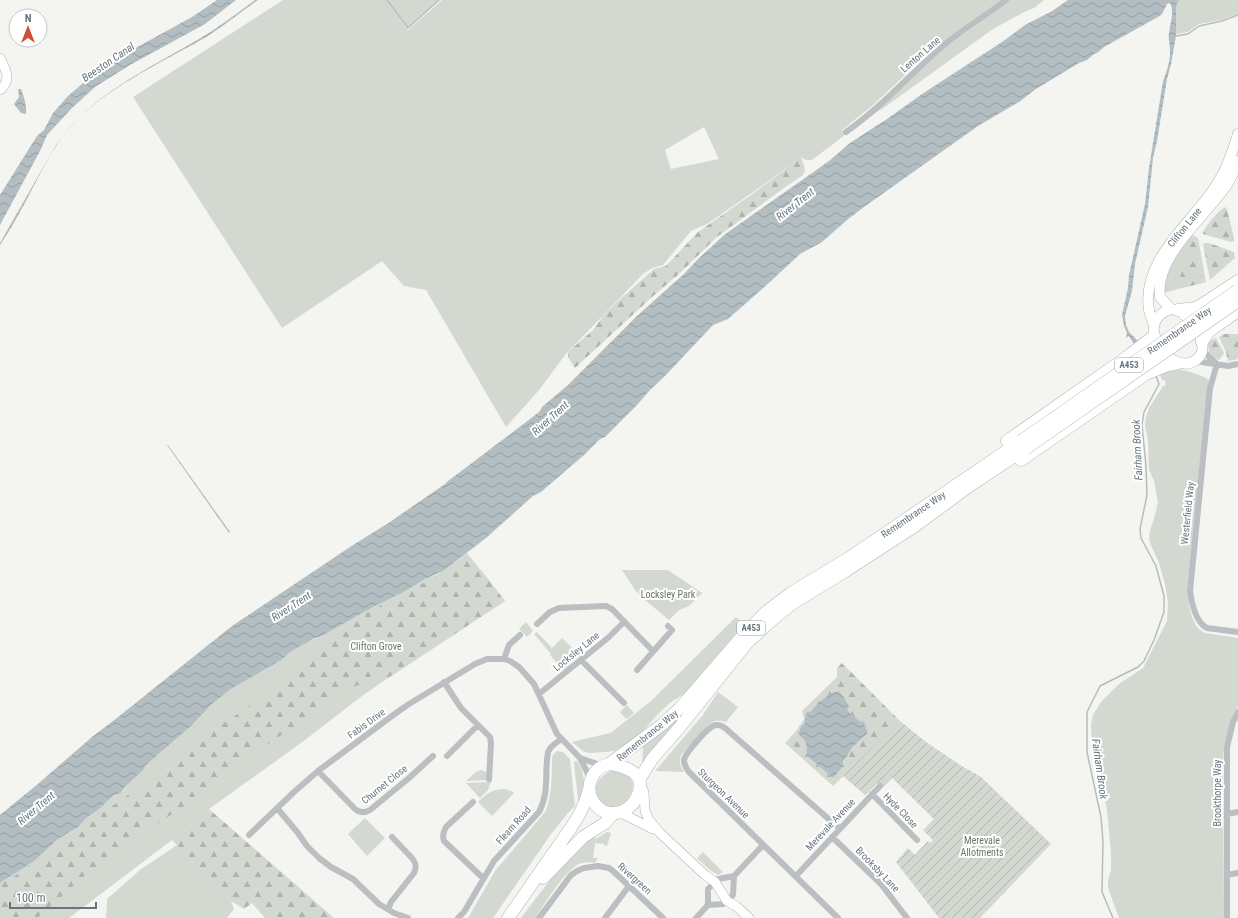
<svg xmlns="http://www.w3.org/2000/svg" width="1238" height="918" viewBox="0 0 1238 918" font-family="'Roboto Condensed',sans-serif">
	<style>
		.green { fill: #d3d8d0; fill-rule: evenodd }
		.forest { fill: url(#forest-firs) }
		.garden { fill: url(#garden-furrows) }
		.water { fill: url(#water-waves) }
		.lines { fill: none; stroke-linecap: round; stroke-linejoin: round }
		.stream { stroke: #b3bec2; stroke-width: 1.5 }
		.secondary-casing { stroke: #aeb3b6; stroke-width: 10 }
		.primary-casing { stroke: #afb3b6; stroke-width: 11 }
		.highway-casing { stroke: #afb2b5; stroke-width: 13 }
		.street { stroke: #bbbfc2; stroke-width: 6 }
		.secondary { stroke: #fff; stroke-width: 9 }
		.primary { stroke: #fff; stroke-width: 10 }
		.highway { stroke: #fff; stroke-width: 12 }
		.highway-bridge-casing { stroke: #afb2b5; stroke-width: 13; stroke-linecap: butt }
		.highway-bridge { stroke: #fff; stroke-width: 12 }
		.labels { text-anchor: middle; stroke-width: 4; stroke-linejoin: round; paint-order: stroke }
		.shield { fill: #fff; stroke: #949ea5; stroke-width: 1 }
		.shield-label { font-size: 9px; font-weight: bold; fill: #66757e }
		.street-label { font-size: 10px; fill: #66757e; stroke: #fff }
		.park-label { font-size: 10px; fill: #697664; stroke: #fff }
		.water-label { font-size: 11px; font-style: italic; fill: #62767b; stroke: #fff }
	</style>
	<defs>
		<pattern id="forest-firs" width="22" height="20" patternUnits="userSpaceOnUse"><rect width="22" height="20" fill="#d3d8d0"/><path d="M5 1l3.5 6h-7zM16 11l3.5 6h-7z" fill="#afb4ae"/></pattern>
		<pattern id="garden-furrows" width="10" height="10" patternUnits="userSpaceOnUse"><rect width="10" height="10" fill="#d3d8d0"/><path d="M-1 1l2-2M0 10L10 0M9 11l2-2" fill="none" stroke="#afb4ae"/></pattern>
		<pattern id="water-waves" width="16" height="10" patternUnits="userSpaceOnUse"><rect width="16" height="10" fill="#b3bec2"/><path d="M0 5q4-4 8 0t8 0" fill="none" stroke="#959fa3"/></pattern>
	</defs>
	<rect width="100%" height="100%" fill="#f4f4f0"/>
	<path class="green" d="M283,0H386L408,30L442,0H1002L948,39L937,45L872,106L842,130L845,135L812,160H806L801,157L759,188L707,224L691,231L663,265L652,268L643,274L565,355L540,389L506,427L426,290L404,286L382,261L282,328L133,97ZM704,127L719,159L671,169L665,150Z
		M387,0H439L408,28Z
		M1009,0H1044L1034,8L1024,12L993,29L882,109L868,117L948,45L995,12Z
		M1179,0H1238V14L1221,20L1199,24L1188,32L1176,34V7Z
		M1190,234L1198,238L1206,282L1203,283L1196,241L1193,240L1177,286L1178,289L1164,293L1166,271Z
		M1176,369C1185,370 1204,375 1210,381L1207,395L1187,591C1189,605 1191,627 1205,633L1238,638V706L1232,719L1224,747L1223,762L1224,918H1119L1108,888V880L1111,870V853L1107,810L1102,781L1096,765L1092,741L1091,725L1093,715L1101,702L1119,684L1143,668L1167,621L1168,603L1165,584L1159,563L1151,545L1149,539L1150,531L1155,515L1158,502L1154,481L1149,469L1148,441L1145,425L1146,417L1149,408L1163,386H1165L1166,381L1162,380L1159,371Z
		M461,558L481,570L505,601L388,678L362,696L301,743L209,809L172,840L69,918H0V883L33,862L57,840L66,834L78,827L86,818L98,810L114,795L123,792C126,783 141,774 146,765L190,727L212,704L231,689L281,660L289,653L297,648L307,642L322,636L373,607L402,593L425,579L438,574Z
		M622,570H668L702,593L689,606L679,610L669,620L645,600L636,591Z
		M794,598L642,764L643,748L642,746Z
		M736,617L744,624L684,694L671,702L659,713L642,732L624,746L614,751L606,752L589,753L583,751L572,742L610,733L613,731L651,701Z
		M526,622L533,631L527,637L519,629Z
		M537,632L552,648L562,638L580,656L563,670L550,655L551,654L534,634Z
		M718,692L738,707L726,722C722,721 717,720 713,722C706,725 688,748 681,755C679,763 680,766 684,772L655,771L703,715Z
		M627,705L634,713L626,719L620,712Z
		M557,751L563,752L570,759L575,806L568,813L551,834L493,918H468L495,871L546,811C552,793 552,776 552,758L553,755Z
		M576,761H577C587,777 584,785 580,802L578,800L574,762Z
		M481,770L486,772L487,780L466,781L476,772Z
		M615,770C627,773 637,778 631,793C630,796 627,801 624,804C622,806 618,807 615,809C612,808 607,807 603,805C587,794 598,773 615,770Z
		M491,782L488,790L480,798L466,783Z
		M504,789L511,791L514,793L492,816L478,802C486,794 492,789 504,789Z
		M365,818L385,838L367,856L348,834Z
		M607,832L611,833L607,846H605L604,844L595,843L593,858H598L595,863C589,862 584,862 579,864C564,871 545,904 535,918H521C543,889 563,861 592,837L593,838L595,837L596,839Z
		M177,845L231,901L234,909L227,918H106L107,899L140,870Z
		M703,852L723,872L718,875L710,870L697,858Z"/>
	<path class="forest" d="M801,157C803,163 807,170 803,175L784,188L717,237L680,273L652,297L575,368L568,357V352L593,330L604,315L618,301L654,269L666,266L698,232L758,190Z
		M1225,207L1227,209L1234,238V241L1231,242L1203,234C1204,227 1218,211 1225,207Z
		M1192,240L1196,241L1203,283L1178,289L1177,286Z
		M1205,243H1209L1234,252L1235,258L1210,280L1203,244Z
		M1224,334H1238V358L1235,360L1228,361L1226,352L1219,337Z
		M1216,338L1224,353L1219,360C1211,358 1209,353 1208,345L1210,341Z
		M467,553L505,601L388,678L355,686L221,775L192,801L123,846L88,873L37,918H0V884L13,877L57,848L101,814L142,785L188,747L279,686L321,651L343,625L443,573Z
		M842,663L900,721L833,786L785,743L797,730L804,719L805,723L801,726L798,734C808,742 806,744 807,756L832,777H834C842,767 846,756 854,747C858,742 864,737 868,733L864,724L853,716L846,710L815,708L804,718L802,711L837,677V668Z
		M209,809L334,918H265L252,903L244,909L231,901L172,840Z"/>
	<path class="garden" d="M900,721L926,742L960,765L981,777L1051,844L980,918H939L896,862L908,848L915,855L928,841L930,843L933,840L923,830L934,819L892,778L882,788L877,783L865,795L843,776Z"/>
	<path class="water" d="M217,0H236L205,24L130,65L95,87L72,108L47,135L40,151L0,225V195L37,136L44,130L53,113L68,96L103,66L192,17Z
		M255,0H258C239,13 221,28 201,40C155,66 106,88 70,127C60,138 53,151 46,163C31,190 18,219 0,245V243L56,145C93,93 145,71 197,40C218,28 236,14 255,0Z
		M1068,0H1179L1176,7V36L1171,64L1167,79L1157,141L1153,158L1148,207L1135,264L1132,291L1125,316L1126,325L1129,332L1138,341L1134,344L1129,336L1126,338L1127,333L1124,326L1122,315L1128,288L1129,275L1145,204L1149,168L1163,81C1166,73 1169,65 1170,56C1170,51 1170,46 1169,41C1167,29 1176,14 1170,3L1167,4L1162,14L1158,17L1104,47L1097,53L1094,54L1087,60L1079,63L1036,89L1019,102L978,126L864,207L847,220L822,242L800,254L771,281L761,290L728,319L713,325L665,376L650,390L636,406L605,437L600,439L584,455L541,492L533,496L486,538L443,571L425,579L402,593L373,607L322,636L315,638L297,648L289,653L281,660L231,689L212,704L190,727L146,765L143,770L125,787L121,793L114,795L98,810L86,818L78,827L66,834L57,840L33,862L0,883V815L39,783L92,737L113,721L232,626L350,547L390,522L445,484L448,481L534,416L540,411L542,407L568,385L637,316L685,273L697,260L724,235L829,161L850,143L887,119L922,94L1002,42L1025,25L1052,11Z
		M18,89H21C24,97 27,106 26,114L21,113L14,104L19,97Z
		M167,445H168L230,532L229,533Z
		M838,691L843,696L849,706L847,710L853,716L864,724L868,733L853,747L843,762V766L834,777H832L807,756C806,744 808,742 798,734L801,726L805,723L804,719C813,709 824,695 838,691Z"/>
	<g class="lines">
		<path class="stream" d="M387,0L408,28L439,0
			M1176,36L1188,34L1199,26L1222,21L1238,15
			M1113,918L1102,892L1103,841L1101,817L1087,752V712L1100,686L1138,667L1144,661L1154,640L1164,612V596L1156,566L1141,538L1140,529L1147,495L1146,466L1142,425L1144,412L1159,384L1156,376"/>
		<defs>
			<path id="secondary" d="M0,58C6,69 12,81 0,90
				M640,785L644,792L645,811L649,820L660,833L705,875L715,882L727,901L736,906L749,918
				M621,813L653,829"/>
			<path id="primary" d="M1171,309L1160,297C1154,257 1205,217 1226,186C1231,178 1235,170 1238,161
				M1171,309C1174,310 1177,310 1180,311C1186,315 1189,320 1192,325C1200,334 1209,350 1196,360C1172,378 1130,322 1171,309Z
				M1154,325C1152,320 1150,315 1149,310C1141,260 1191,224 1215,187C1226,171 1232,153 1238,134"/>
			<path id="highway" d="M1178,310L1196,308L1209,300L1238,281
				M1202,342L1209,331L1238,311
				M1007,441L1127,357L1154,336
				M1021,460L1146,374L1168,365L1178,363
				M609,764L663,724L680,708L740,639L766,612L791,593L852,556L1021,441
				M609,764C620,765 641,771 640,785C639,804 621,819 603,811C598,808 593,803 591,797C586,783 594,767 609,764Z
				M639,780L652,759L680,727L747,643L772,620L793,603L844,572L915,526L968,487L1025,449
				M543,878L583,837L605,823L614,813
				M508,918C524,896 538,874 554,852C568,831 583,815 589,789"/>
		</defs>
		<use href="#secondary" class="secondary-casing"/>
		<use href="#primary" class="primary-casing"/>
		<use href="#highway" class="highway-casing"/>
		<path class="street" d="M846,132C882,107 911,73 944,45C963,29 986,16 1006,0
			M1202,348L1209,357L1217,364
			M1195,361L1228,366L1238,364
			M1217,364L1210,388L1190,591C1191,602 1196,623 1207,628L1238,632
			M537,624L550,612L559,608L606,606L612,609L653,651
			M504,659L509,645L520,635
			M581,660L624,703
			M637,670L672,630L668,626
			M444,682L461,708L490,737L491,743L489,779
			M539,694L609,637L624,622
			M447,756L478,725
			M580,758L603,766
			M318,771L355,809C360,813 365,813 370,810L409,778L433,756
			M872,794L917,840
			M473,802L446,827C443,832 442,836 444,841L483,878
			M277,808L298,833L307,846L319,858L331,867L353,879L379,904L394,913L408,918
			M1227,814L1238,812
			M249,835L294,792L318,771L396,713L409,704L475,664L487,659H504L510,661L519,667L534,684L557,734L580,758L591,780
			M832,837L881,884L907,918
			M1227,875L1238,873
			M796,876L880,786
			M708,905V889L718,879L734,876L763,845
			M388,909L391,902L414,873C417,867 416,863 412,858L392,837
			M458,918L464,912L494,861L539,812C550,791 544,774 548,752L551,747L561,739
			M539,918L571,875L577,871L584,868L598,866L609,868L613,871L663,918
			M605,918L629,886
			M696,918L708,905L724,904L733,895L734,876
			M838,918L689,772C686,768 684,765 684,760C685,753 707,729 713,726C717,724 722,726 725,728L840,829
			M1227,918V747L1233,722L1238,712"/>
		<use href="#secondary" class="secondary"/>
		<use href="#primary" class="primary"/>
		<use href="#highway" class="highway"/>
		<defs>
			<path id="highway-bridge" d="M1021,441L1238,290
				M1025,449L1238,301"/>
		</defs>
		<use href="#highway-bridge" class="highway-bridge-casing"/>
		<use href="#highway-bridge" class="highway-bridge"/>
	</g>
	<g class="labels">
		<g class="shield">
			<rect x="1115" y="358" width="28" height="14" rx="3"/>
			<rect x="737" y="621" width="28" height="14" rx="3"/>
		</g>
		<g class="shield-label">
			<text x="1129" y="368">A453</text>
			<text x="751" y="631">A453</text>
		</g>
		<g class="street-label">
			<text transform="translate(920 54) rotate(-41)" y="4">Lenton Lane</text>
			<text transform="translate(1184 227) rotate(-51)" y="4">Clifton Lane</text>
			<text transform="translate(1179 330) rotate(-35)" y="4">Remembrance Way</text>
			<text transform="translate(1187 513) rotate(-84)" y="4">Westerfield Way</text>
			<text transform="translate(913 514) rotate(-34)" y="4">Remembrance Way</text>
			<text transform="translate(576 651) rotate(-39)" y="4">Locksley Lane</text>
			<text transform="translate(366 723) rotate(-36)" y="4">Fabis Drive</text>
			<text transform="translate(647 735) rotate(-39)" y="4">Remembrance Way</text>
			<text transform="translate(384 784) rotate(-39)" y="4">Churnet Close</text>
			<text transform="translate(724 793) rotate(44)" y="4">Sturgeon Avenue</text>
			<text transform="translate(1217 793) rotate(-90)" y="4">Brookthorpe Way</text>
			<text transform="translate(901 810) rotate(46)" y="4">Hyde Close</text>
			<text transform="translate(830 824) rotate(-47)" y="4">Merevale Avenue</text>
			<text transform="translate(513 825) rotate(-48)" y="4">Fleam Road</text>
			<text transform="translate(878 869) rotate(46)" y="4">Brooksby Lane</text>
			<text transform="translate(635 878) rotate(42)" y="4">Rivergreen</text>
		</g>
		<g class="park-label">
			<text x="668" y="598">Locksley Park</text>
			<text x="376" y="650">Clifton Grove</text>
			<text x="982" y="844">Merevale<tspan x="982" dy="12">Allotments</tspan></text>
		</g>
		<g class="water-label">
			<text transform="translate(108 62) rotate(-34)" y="4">Beeston Canal</text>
			<text transform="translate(795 204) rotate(-38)" y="4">River Trent</text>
			<text transform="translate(550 418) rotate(-42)" y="4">River Trent</text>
			<text transform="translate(1137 450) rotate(-93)" y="4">Fairham Brook</text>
			<text transform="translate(291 606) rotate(-33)" y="4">River Trent</text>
			<text transform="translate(1100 769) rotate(82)" y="4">Fairham Brook</text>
			<text transform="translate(36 808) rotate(-40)" y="4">River Trent</text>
		</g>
	</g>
	<g transform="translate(28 28)"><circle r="19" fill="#ffffff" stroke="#c2c8cb"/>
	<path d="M0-3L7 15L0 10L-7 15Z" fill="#ce5036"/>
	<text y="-6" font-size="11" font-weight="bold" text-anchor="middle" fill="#66757e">N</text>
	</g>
	<path d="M10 902v6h86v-6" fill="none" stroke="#66757e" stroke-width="2"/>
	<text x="16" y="902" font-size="12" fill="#66757e" stroke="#ffffff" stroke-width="3" paint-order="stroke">100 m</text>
</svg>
